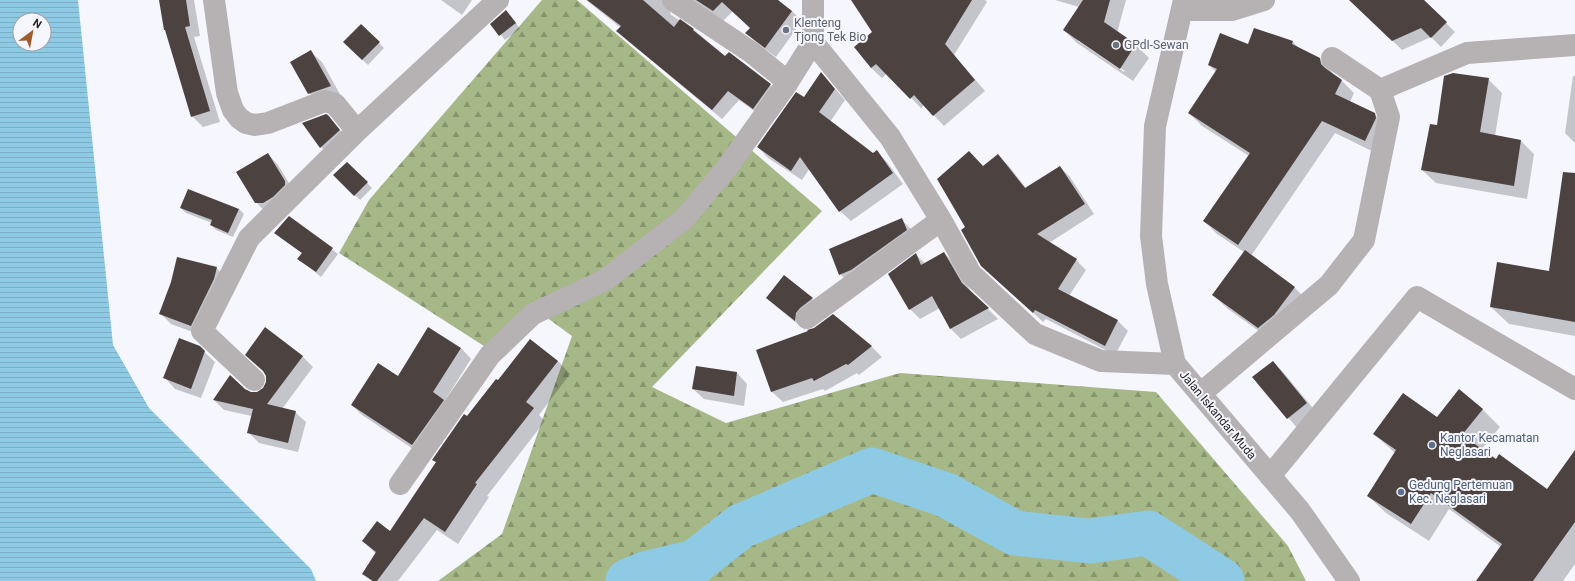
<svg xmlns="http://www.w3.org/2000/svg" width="1575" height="581" viewBox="0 0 1575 581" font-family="Roboto,sans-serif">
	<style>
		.forest { fill: url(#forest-firs) }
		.water { fill: url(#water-rules); fill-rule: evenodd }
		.shadow { fill: #0003; fill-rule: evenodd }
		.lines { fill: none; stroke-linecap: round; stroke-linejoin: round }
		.river { stroke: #8fcae4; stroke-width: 45 }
		.building { fill: #4c4341 }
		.minor { stroke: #b6b1b3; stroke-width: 22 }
		.worship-dot { fill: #6b7280; stroke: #f6f6fe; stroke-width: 1.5 }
		.service-dot { fill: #5c6f8a; stroke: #f6f6fe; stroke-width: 1.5 }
		.labels { text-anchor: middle; stroke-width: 4; stroke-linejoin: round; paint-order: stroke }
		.worship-label { font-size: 12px; fill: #5b616d; stroke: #f6f6fe; text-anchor: start }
		.street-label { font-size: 12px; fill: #252428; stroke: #f6f6fe }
		.service-label { font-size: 12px; fill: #4e5e75; stroke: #f6f6fe; text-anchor: start }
	</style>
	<defs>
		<pattern id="forest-firs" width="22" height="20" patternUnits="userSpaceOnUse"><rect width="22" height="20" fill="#a6b887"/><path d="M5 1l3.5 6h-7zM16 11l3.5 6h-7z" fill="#87956e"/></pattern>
		<pattern id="water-rules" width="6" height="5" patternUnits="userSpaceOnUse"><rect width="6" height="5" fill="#8fcae4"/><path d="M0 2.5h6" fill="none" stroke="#7badc4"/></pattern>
	</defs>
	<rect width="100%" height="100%" fill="#f6f6fe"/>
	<path class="forest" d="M542,0H577L822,211L652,387L726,423L900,373L1156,392L1288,546L1306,581H438L502,534L572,336L531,306L498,355L339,253L369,200Z"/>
	<path class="water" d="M0,0H78L113,345L149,408L311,569L316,581H0ZM20,20H44V44H20Z"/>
	<path class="shadow" d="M160,0H194L200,36L194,37L220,122L203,127L192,116Z
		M441,0H472L462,15Z
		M586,0H676L670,10L671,15L694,30L726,57L729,54L770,85L780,95L764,118L739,100L722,119L628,41L618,31L621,28Z
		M692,0H776L792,11L802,21L776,57L757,43L747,33L751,28L733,11L723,21Z
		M852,0H985L987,2L954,55L985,91L944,126L924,105L921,108L887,73L882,78L871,68L873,33Z
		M1055,0H1126L1117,33L1136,45L1149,58L1133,81L1077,43L1064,30L1079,7ZM1078,39L1125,71L1124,72L1078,41Z
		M1351,0H1423L1455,32L1441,47L1431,37L1402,50Z
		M511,16L520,29L505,40L492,24Z
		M361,25L384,48L368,65L344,42Z
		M1255,29L1293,42L1299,48L1319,59L1332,72L1333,75L1342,81L1354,93L1350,102L1374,114L1387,127L1378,154L1335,133L1251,256L1294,287L1309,302L1274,342L1228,309L1213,295L1244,252L1217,234L1204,221L1249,156L1202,126L1189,113L1216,72L1209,65L1249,46Z
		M311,52L322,62L341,96L320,104L309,93Z
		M821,73L845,100L830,122L873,154L876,151L887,162L903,184L851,221L840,211L810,168L802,180L768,158L758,147L804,99Z
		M1573,76H1575V143L1565,133Z
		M1488,79L1502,93L1495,136L1521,141L1534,154L1527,199L1436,183L1422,170L1437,126Z
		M327,116L350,141L331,157L321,147Z
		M268,154L278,165L295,193L266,213L256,202Z
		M998,155L1008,165L1026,188L1060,167L1070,177L1094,214L1049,243L1076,260L1086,270L1069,296L1118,321L1128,331L1115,355L1046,319L1043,322L990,273L967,227L983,167Z
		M347,163L372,188L360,200L334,175Z
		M181,208L239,209L244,214L233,237L216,230L211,225L212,223L186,213Z
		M1575,211V336L1509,324L1491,307L1550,272Z
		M289,217L338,254L321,277L299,259L302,253L281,238Z
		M902,220L912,230L850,284L840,274Z
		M944,253L955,264L972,293L998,319L961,339L951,329L940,308L920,319L910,309L916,255L926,264Z
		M216,268L227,278L201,335L171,324L160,313Z
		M784,277L812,299L822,309L806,323L805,330L778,308L767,298Z
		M833,316L872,347L882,357L859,375L857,373L825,391L823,389L783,402L772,392L758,350L815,329Z
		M530,340L558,361L570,374L539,415L545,421L487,496L489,497L458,544L437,530L398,581H371L364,573L376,554L363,541L390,533L467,417L498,382Z
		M199,347L215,362L201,398L175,389L165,378Z
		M461,348L471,359L444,402L422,455L362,415L352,405Z
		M302,356L313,367L282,409L295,412L306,422L298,452L259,443L248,432L252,416L224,410L214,400L245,390L250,393H257Z
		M1273,362L1283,372L1317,413L1298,429L1254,378Z
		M697,367L737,373L747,384L744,406L704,399L693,389Z
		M1459,391L1483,410L1500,427L1481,450L1547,490L1575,455V564L1563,581H1477L1501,547L1449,509L1429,541L1386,513L1368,496L1395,453L1374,434L1437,418Z"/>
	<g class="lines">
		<path class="river" d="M628,581L645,574L695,562L741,526L872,470L946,495L1015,533L1090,541L1148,533L1222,581"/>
	</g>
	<path class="building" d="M159,0H186L190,26L185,27L210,111L191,117L165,30H164Z
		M587,0H643L674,27L680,19L694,29L693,30L725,56L729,52L771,84L753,109L728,91L712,110L616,31L621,26Z
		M696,0H778L792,11L765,48L745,33L750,28L722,2L713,11Z
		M851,0H972L945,44L975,80L933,116L914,95L910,99L876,64L871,68L854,47L872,32Z
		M1083,0H1110L1104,22L1136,44L1120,69L1063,30Z
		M1349,0H1424L1447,22L1431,38L1421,28L1392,41Z
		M506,10L516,23L499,36L490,24Z
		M361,24L380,42L362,60L343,42Z
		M1254,28L1293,41L1292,44L1320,58L1321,64L1325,68L1342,80L1335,94L1375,113L1376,118L1365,141L1322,121L1238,245L1203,221L1250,153L1188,113L1217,69L1208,65L1220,33L1248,44Z
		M311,50L331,86L308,94L290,62Z
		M821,72L835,89L819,112L873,153L877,150L893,173L839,212L800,157L791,171L757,147L796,92L804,97Z
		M1453,73L1489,78L1480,132L1521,140L1514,186L1421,170L1430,124L1437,125L1444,76Z
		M326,114L328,115L340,130L320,148L302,123Z
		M969,151L983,166L998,154L1025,188L1060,166L1085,204L1037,234L1077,259L1058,289L1118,320L1105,346L1035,310L1033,313L981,266L961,230L965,227L937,179Z
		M268,153L285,181V185L273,197L263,203H255L236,172Z
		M347,162L368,182L354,196L333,175Z
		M1563,172L1575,173V322L1490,307L1497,262L1549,271Z
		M188,189L239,209L228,233L210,225L212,220L180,208Z
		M289,216L333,248L316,272L297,259L302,253L274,233Z
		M902,218L907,230L851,270L839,275L829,249Z
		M1245,250L1295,287L1274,315L1258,328L1212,295Z
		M944,252L962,283L989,308L950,329L932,296L909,310L888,274L916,253L921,265Z
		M177,257L217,267L214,279L191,326L159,314L171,282Z
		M784,275L813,298L800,308L796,313L795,321L766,298Z
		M833,314L872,346L848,365L846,364L814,381L812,378L771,392L756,350L808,331L807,330L814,328Z
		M265,327L303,356L267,404L296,411L288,443L247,433L253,409L213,400L230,375L245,389L251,392H257L263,388L266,382V376L263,371L245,355Z
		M428,327L461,348L433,392L444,400L412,445L351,405L378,363L398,376Z
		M179,338L200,346L205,351L191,389L163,378Z
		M530,339L558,361L526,402L534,408L475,483L477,484L445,532L424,518L377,581H373L362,574L376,552L362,541L377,521L390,531L436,462L432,460L464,414L467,416L496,379L498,380Z
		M1273,361L1307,403L1287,419L1252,377Z
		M696,366L737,372L734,396L692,389Z
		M1459,389L1483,409L1462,435L1496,459L1499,454L1547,489L1575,450V522L1533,581H1476L1502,544L1431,493L1411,524L1367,496L1396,450L1373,434L1403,393L1437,417Z"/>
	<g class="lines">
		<path class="minor" d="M214,0L227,93L233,110L239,118L246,123L255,125L268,123L325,101L335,104L357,131
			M673,0L751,52L788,82
			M1184,0L1155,126L1151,236L1157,284L1175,364L1300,511L1349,581
			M1182,10H1232L1264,0
			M813,42L890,137L941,220L971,274L1035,334L1101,361L1175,364
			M1380,90L1467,53L1575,45
			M807,318L941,220
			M254,380L202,331L249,238L357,131L498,0
			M1200,394L1329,285L1364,240L1389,117L1380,90L1332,58
			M1270,476L1417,297L1575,389
			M400,484L490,355L533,314L605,280L684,219L726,169L788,82L813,42V0"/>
	</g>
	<g class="worship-dot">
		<circle cx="786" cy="30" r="4"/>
		<circle cx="1116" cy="45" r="4"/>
	</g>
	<g class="service-dot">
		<circle cx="1432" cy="445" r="4"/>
		<circle cx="1401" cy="492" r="4"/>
	</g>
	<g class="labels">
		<g class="worship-label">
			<text x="794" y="27">Klenteng<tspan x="794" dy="14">Tjong Tek Bio</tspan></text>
			<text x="1124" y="49">GPdI-Sewan</text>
		</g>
		<g class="street-label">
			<text transform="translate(1218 415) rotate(50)" y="4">Jalan Iskandar Muda</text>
		</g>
		<g class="service-label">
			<text x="1440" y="442">Kantor Kecamatan<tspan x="1440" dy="14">Neglasari</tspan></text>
			<text x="1409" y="489">Gedung Pertemuan<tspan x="1409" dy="14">Kec. Neglasari</tspan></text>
		</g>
	</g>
	<g transform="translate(32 32) rotate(32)"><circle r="19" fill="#f6f6fe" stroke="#a2a2a8"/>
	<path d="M0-3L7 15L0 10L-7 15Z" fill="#9f5b2b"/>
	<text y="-6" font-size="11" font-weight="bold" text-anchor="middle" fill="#252428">N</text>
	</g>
</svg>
